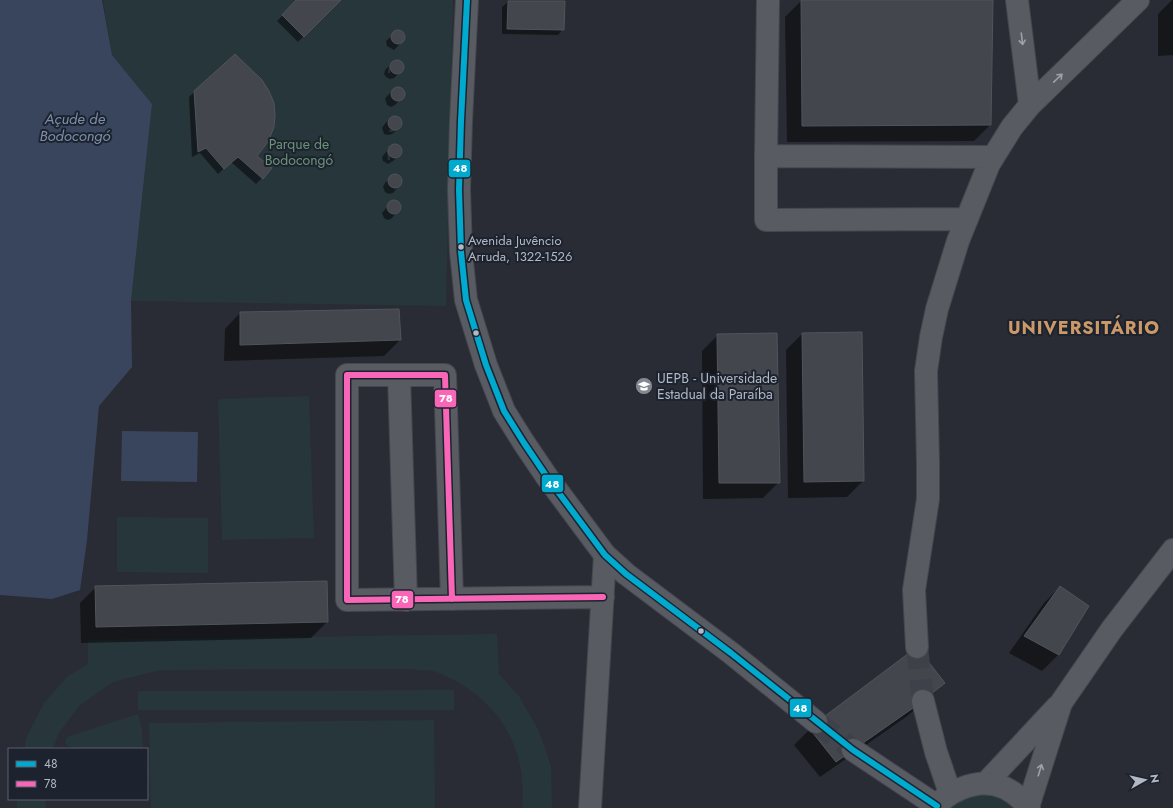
<svg xmlns="http://www.w3.org/2000/svg" width="1173" height="808" viewBox="0 0 1173 808" font-family="Jost,sans-serif">
	<style>
		.green { fill: #27363a }
		.water { fill: #38455d }
		.shadow { fill: #0007 }
		.building { fill: #43464c; stroke: #50545b }
		.lines { fill: none; stroke-linecap: round; stroke-linejoin: round }
		.minor-tunnel { stroke: #3e414a; stroke-width: 22; stroke-dasharray: 22 11; stroke-linecap: butt }
		.tertiary-tunnel { stroke: #3e414a; stroke-width: 22; stroke-dasharray: 22 11; stroke-linecap: butt }
		.minor-casing { stroke: #45474d; stroke-width: 24 }
		.tertiary-casing { stroke: #45474d; stroke-width: 24 }
		.minor { stroke: #585b62; stroke-width: 22 }
		.tertiary { stroke: #585b62; stroke-width: 22 }
		.bus-1-casing { stroke: #1c232e; stroke-width: 9 }
		.bus-2-casing { stroke: #1c232e; stroke-width: 9 }
		.bus-1 { stroke: #00a9ce; stroke-width: 6 }
		.bus-2 { stroke: #fa66b7; stroke-width: 6 }
		.oneway { stroke: #9ca1ac }
		.bus-dot { fill: #b2b8c5; stroke: #1c232e; stroke-width: 1.5 }
		.labels { text-anchor: middle; stroke-width: 4; stroke-linejoin: round; paint-order: stroke }
		.bus-label { font-size: 13px; fill: #b2b8c5; stroke: #1c232e; text-anchor: start }
		.park-label { font-size: 14px; fill: #6b9477; stroke: #1c232e }
		.poi-label { font-size: 14px; fill: #b2b8c5; stroke: #1c232e; text-anchor: start }
		.water-label { font-size: 15px; font-style: italic; fill: #7c8eab; stroke: #1c232e }
		.district-label { font-size: 18px; font-weight: bold; letter-spacing: 1px; fill: #cb9967; stroke: #1c232e }
		.line-badge { stroke: #1c232e; stroke-width: 1.5 }
		.badge-label { font-size: 11px; text-anchor: middle; font-weight: bold; fill: #fff }
	</style>
	<rect width="100%" height="100%" fill="#292c34"/>
	<path class="green" d="M103,0H453L446,306L131,301L152,104L112,55Z
		M309,396L314,538L222,540L218,399Z
		M117,517L208,518V573L117,572Z
		M497,634L499,674L519,696L539,731L551,766L552,808H522C528,746 497,697 439,673C430,669 413,670 403,669L160,670L113,682L80,705L58,734L53,749H24L27,736L44,703L68,676L88,664V640Z
		M454,690V710H138V691Z
		M138,714L142,731L143,749H76L66,745L65,742L67,737Z
		M434,720L435,808H151L149,723Z
		M995,794L1009,802L1015,808H946L963,795Z
		M17,799H45L46,808H17Z"/>
	<path class="water" d="M0,0H102L112,55L152,104L131,301L132,367L99,406L87,540L80,590L52,599L0,595Z
		M122,431L198,432L197,482L121,481Z"/>
	<path class="shadow" d="M298,0H339L298,42L277,21Z
		M992,0L990,125L974,141L787,142L785,17L801,1Z
		M1172,0H1173V55L1158,56V14Z
		M508,2L563,29L558,35L502,34V7Z
		M400,31L403,33L405,37L403,41L394,50L387,46L386,41L396,32Z
		M396,61L401,63L403,66L400,72L394,78L390,79L386,77L384,74L385,70L389,66L388,73H390V65Z
		M399,88L402,90L404,96L395,105L391,107L387,105L385,99L387,96L393,90Z
		M195,91L256,156L262,178L256,184L231,162L218,174L200,153L192,157L189,97Z
		M396,117L401,121V125L396,130V128L389,130L390,132L396,131L392,134L388,135L384,134L382,128L384,125L390,118Z
		M396,146L399,148L401,151L400,155L393,161L388,164L383,161L382,157L387,151L388,160H390L389,150H387L390,147Z
		M396,176L400,177L401,183L393,193L389,194L385,192L383,187L385,183L391,177Z
		M391,202H395L400,205V209L391,219L387,220L384,218L382,213Z
		M398,310L400,340L384,356L224,361L225,329L241,312Z
		M861,333L863,481L847,497L788,498L786,350L802,334Z
		M718,335L779,482L763,498L703,499L702,351Z
		M96,587L327,622L311,638L81,643L80,603Z
		M1060,587L1088,606L1058,655L1042,671L1009,653L1044,603Z
		M944,683L928,699L906,717L820,777L794,745L810,729Z"/>
	<path class="building" d="M296,0H341L304,37L282,15Z
		M801,0H993L991,125L802,126Z
		M508,1H565L564,30L507,29Z
		M391 37a7 7 0 1 1 14 0a7 7 0 1 1-14 0Z
		M235,54L262,80L269,91L274,103L275,115L274,127L268,142L257,156L272,168L263,179L238,157L224,169L206,148L198,152L194,91Z
		M390 67a7 7 0 1 1 14 0a7 7 0 1 1-14 0Z
		M391 94a7 7 0 1 1 14 0a7 7 0 1 1-14 0Z
		M388 123a7 7 0 1 1 14 0a7 7 0 1 1-14 0Z
		M388 151a7 7 0 1 1 14 0a7 7 0 1 1-14 0Z
		M388 181a7 7 0 1 1 14 0a7 7 0 1 1-14 0Z
		M387 207a7 7 0 1 1 14 0a7 7 0 1 1-14 0Z
		M399,309L401,340L240,345V312Z
		M862,332L864,481L804,482L802,333Z
		M777,333L780,483H719L717,334Z
		M327,581L328,622L96,627L95,586Z
		M1060,586L1089,606L1059,655L1024,636Z
		M917,647L945,683L923,701L836,762L809,728Z"/>
	<g class="lines">
		<path class="minor-tunnel" d="M917,647L923,701"/>
		<path class="tertiary-tunnel" d="M816,722L853,750"/>
		<defs>
			<path id="minor" d="M768,0L766,156L993,157
				M1017,0L1030,105
				M766,156V220L967,219
				M399,375L406,600
				M452,599L445,375H347V600L603,597
				M917,647L914,590L928,499V463L926,371L931,337L937,309L958,241L989,164L1012,127L1030,105L1138,0
				M923,701L936,752L950,793
				M986,783L1057,707
				M1028,807L1061,703L1112,629L1173,550
				M590,808L605,555"/>
			<path id="tertiary" d="M467,0L461,121L459,190L461,252L466,300L486,365L504,411L524,443L547,477L605,555L626,574L731,653L816,722
				M853,750L937,806
				M936,808C942,798 950,793 960,789C987,777 1011,785 1029,808"/>
		</defs>
		<use href="#minor" class="minor-casing"/>
		<use href="#tertiary" class="tertiary-casing"/>
		<use href="#minor" class="minor"/>
		<use href="#tertiary" class="tertiary"/>
		<defs>
			<path id="bus-1" d="M467,0L461,121L459,190L461,252L466,300L486,365L504,411L524,443L547,477L605,555L626,574L731,653L853,750L937,806"/>
			<path id="bus-2" d="M452,599L445,375H347V600L603,597"/>
		</defs>
		<use href="#bus-1" class="bus-1-casing"/>
		<use href="#bus-2" class="bus-2-casing"/>
		<use href="#bus-1" class="bus-1"/>
		<use href="#bus-2" class="bus-2"/>
	</g>
	<defs><path id="oneway-shaft" d="M-6 0H5M1.5-3L5.5 0L1.5 3" fill="none" stroke-width="1.6" stroke-linecap="round" stroke-linejoin="round"/></defs>
	<g class="oneway">
		<use href="#oneway-shaft" transform="translate(1022 39) rotate(83)"/>
		<use href="#oneway-shaft" transform="translate(1058 78) rotate(-44)"/>
		<use href="#oneway-shaft" transform="translate(1040 770) rotate(-73)"/>
	</g>
	<defs>
		<symbol id="university-disc" viewBox="-11 -11 22 22"><circle r="9.5" fill="#828792" stroke="#1c232e"/><path d="M0-5L7-2L0 1L-7-2ZM-4 1L0 2.5L4 1V4Q0 6-4 4Z" fill="#fff"/></symbol>
	</defs>
	<g fill-rule="evenodd">
		<use href="#university-disc" x="634" y="376" width="20" height="20"/>
	</g>
	<g class="bus-dot">
		<circle cx="461" cy="247" r="3.5"/>
		<circle cx="476" cy="333" r="3.5"/>
		<circle cx="701" cy="631" r="3.5"/>
	</g>
	<g class="labels">
		<g class="bus-label">
			<text x="468" y="245">Avenida Juvêncio<tspan x="468" dy="16">Arruda, 1322-1526</tspan></text>
		</g>
		<g class="park-label">
			<text x="299" y="149">Parque de<tspan x="299" dy="16">Bodocongó</tspan></text>
		</g>
		<g class="poi-label">
			<text x="657" y="383">UEPB - Universidade<tspan x="657" dy="16">Estadual da Paraíba</tspan></text>
		</g>
		<g class="water-label">
			<text x="75" y="124">Açude de<tspan x="75" dy="17">Bodocongó</tspan></text>
		</g>
		<g class="district-label">
			<text x="1084" y="334">UNIVERSITÁRIO</text>
		</g>
	</g>
	<g class="line-badge">
		<rect x="448" y="159" width="23" height="19" rx="4" fill="#00a9ce"/>
		<rect x="434" y="389" width="23" height="19" rx="4" fill="#fa66b7"/>
		<rect x="541" y="474" width="23" height="19" rx="4" fill="#00a9ce"/>
		<rect x="391" y="590" width="23" height="19" rx="4" fill="#fa66b7"/>
		<rect x="789" y="698" width="23" height="20" rx="4" fill="#00a9ce"/>
	</g>
	<g class="badge-label">
		<text x="460" y="172">48</text>
		<text x="446" y="402">78</text>
		<text x="552" y="488">48</text>
		<text x="402" y="603">78</text>
		<text x="800" y="712">48</text>
	</g>
	<rect x="8" y="748" width="140" height="52" fill="#1c232e" stroke="#585f6a"/>
	<rect x="16" y="761" width="20" height="6" fill="#00a9ce" stroke="#585f6a"/>
	<text x="44" y="768" font-size="12" fill="#b2b8c5">48</text>
	<rect x="16" y="781" width="20" height="6" fill="#fa66b7" stroke="#585f6a"/>
	<text x="44" y="788" font-size="12" fill="#b2b8c5">78</text>
	<g transform="translate(1145 780) rotate(82)" stroke="#1c232e" stroke-width="3" paint-order="stroke">
	<path d="M0-3L7 15L0 10L-7 15Z" fill="#b2b8c5"/>
	<text y="-6" font-size="11" font-weight="bold" text-anchor="middle" fill="#b2b8c5">N</text>
	</g>
</svg>
